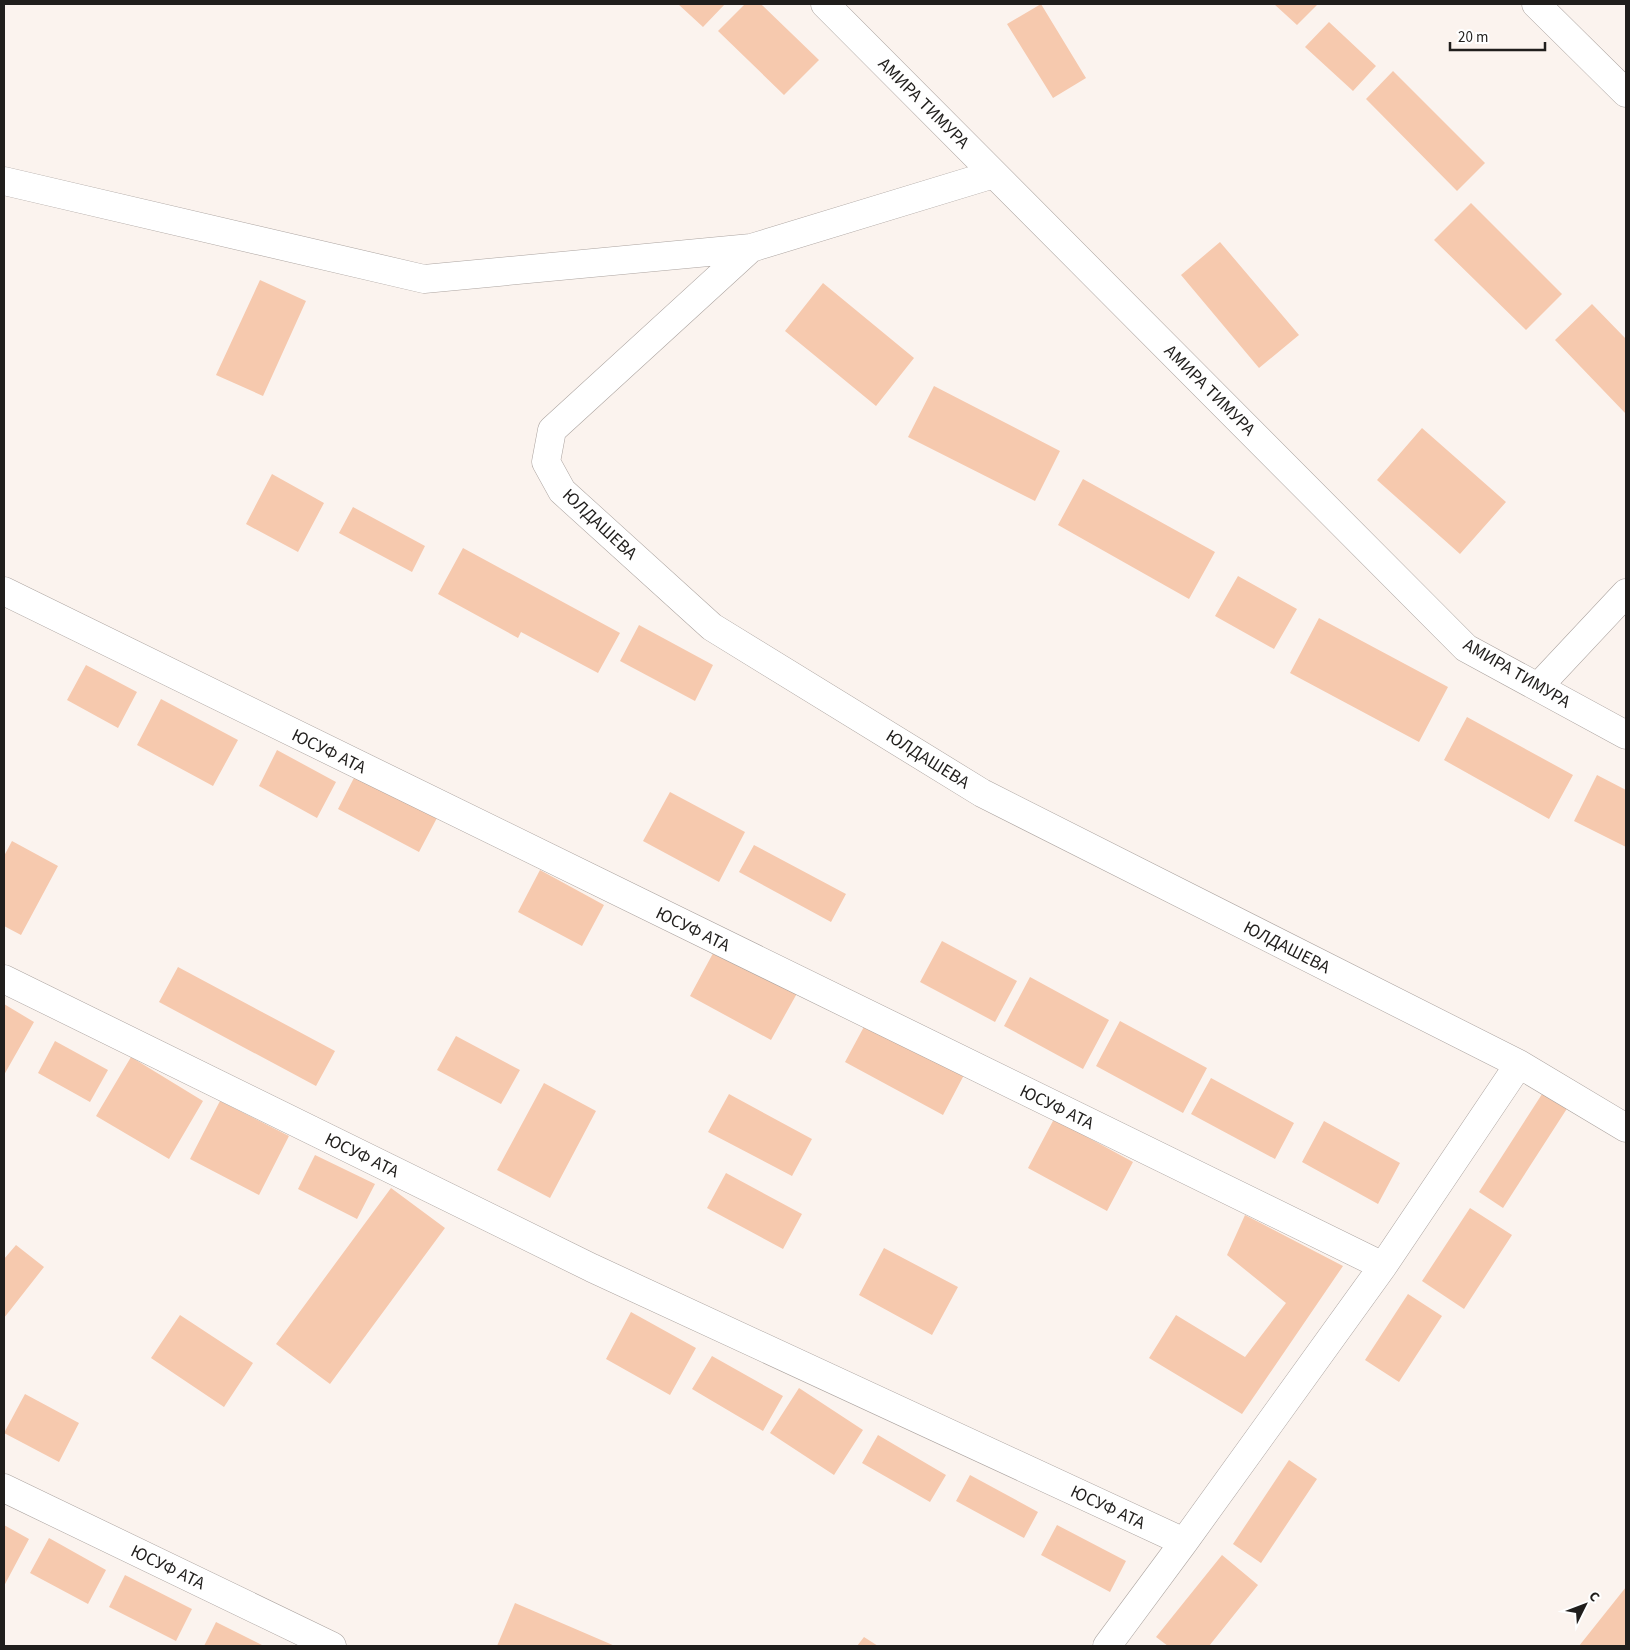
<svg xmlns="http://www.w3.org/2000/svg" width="1630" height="1650" viewBox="0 0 1630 1650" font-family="'Source Sans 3',sans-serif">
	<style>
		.building { fill: #f6c9ae }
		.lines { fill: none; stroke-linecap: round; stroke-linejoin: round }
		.minor-casing { stroke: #aca4a0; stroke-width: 29 }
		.minor { stroke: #fff; stroke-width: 28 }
		.labels { text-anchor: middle; stroke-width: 5; stroke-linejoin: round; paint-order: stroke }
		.street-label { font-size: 18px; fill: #201e1c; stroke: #fff }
	</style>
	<rect width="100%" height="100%" fill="#fbf3ee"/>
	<path class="building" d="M678,4H725L703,27Z
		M745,4H761L819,60L784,95L718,31Z
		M1041,4L1086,78L1053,98L1007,24Z
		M1274,4H1318L1297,25Z
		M1329,22L1376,66L1353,91L1305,47Z
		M1393,71L1485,163L1457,191L1366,99Z
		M1471,203L1562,294L1526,330L1434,240Z
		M1220,242L1299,335L1259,368L1181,275Z
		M260,280L306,301L263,396L216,375Z
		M823,283L914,358L876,406L785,331Z
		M1592,304L1626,339V414L1555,340Z
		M934,386L1060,451L1035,501L908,437Z
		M1422,428L1506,502L1460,554L1377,480Z
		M272,474L324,503L298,552L246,524Z
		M1083,479L1215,552L1189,599L1058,525Z
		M353,507L425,546L412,572L339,533Z
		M463,548L620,633L598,673L521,632L518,638L438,594Z
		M1238,576L1297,609L1274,649L1215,616Z
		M1319,618L1448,687L1419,742L1290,673Z
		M639,625L713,665L695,701L620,661Z
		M86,665L137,692L118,728L67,700Z
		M161,699L238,740L213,786L137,745Z
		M1467,717L1573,775L1549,819L1444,760Z
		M277,750L336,782L317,818L259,786Z
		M357,772L438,816L419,852L338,809Z
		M1597,775L1626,790V847L1574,821Z
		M670,792L745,832L719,882L643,841Z
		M12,841L58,866L21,935L4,926V856Z
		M754,845L846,894L831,922L739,872Z
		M540,870L604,905L582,946L518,912Z
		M942,941L1017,981L995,1022L920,982Z
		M718,944L800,988L771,1040L690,996Z
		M178,967L335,1051L316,1086L159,1002Z
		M1030,977L1109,1020L1083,1069L1004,1026Z
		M4,1004L34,1022L4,1075Z
		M1120,1021L1207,1068L1183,1113L1096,1066Z
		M866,1023L964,1075L943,1115L845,1062Z
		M456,1036L520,1070L501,1104L437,1070Z
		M55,1041L108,1070L90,1102L38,1073Z
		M131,1057L203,1101L169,1159L96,1116Z
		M1211,1078L1294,1123L1275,1159L1191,1114Z
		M544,1083L596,1111L550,1198L497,1170Z
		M1544,1091L1568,1107L1503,1208L1479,1192Z
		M729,1094L812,1139L792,1176L708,1132Z
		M220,1101L289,1136L259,1195L190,1159Z
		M1054,1119L1133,1162L1107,1211L1028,1168Z
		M1324,1121L1400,1163L1378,1204L1302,1162Z
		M315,1155L375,1184L357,1219L298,1189Z
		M726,1173L802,1214L783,1249L707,1208Z
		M391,1188L445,1228L330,1384L276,1344Z
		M1470,1208L1512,1235L1464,1309L1422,1281Z
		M1245,1215L1343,1266L1242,1414L1149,1358L1176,1315L1245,1357L1286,1303L1227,1255Z
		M16,1245L44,1267L4,1318V1259Z
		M884,1248L958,1287L932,1335L859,1295Z
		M1408,1294L1442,1316L1399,1382L1365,1360Z
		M631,1312L696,1348L670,1395L606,1359Z
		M180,1315L253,1363L224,1407L151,1358Z
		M712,1356L783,1396L763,1431L692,1389Z
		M799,1388L863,1430L834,1475L770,1433Z
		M25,1394L79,1423L59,1462L4,1433Z
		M878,1435L946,1475L930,1502L862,1463Z
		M1289,1460L1317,1479L1261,1563L1233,1544Z
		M970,1475L1038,1512L1024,1538L956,1501Z
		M4,1525L29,1539L4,1586Z
		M1057,1525L1126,1561L1110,1592L1041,1555Z
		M49,1538L106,1570L88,1604L30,1573Z
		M1222,1555L1258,1585L1209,1646H1168L1156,1637Z
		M125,1575L192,1609L176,1641L109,1607Z
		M1626,1587V1646H1579Z
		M515,1603L615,1646H497Z
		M216,1622L264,1646H204Z
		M864,1637L878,1646H857Z"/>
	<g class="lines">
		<defs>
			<path id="minor" d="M825,4L1466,648L1626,735
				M1536,4L1626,93
				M4,181L424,279L751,248L994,174
				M751,248L552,430L546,462L562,491L712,627L982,793L1519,1064L1626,1128
				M4,591L1383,1266
				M1538,687L1626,593
				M4,979L592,1268L1184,1542
				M4,1488L332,1646
				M1107,1646L1184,1542L1383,1266L1519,1064"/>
		</defs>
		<use href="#minor" class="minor-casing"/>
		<use href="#minor" class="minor"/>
	</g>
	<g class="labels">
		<g class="street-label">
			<text transform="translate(924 103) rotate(45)" y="6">АМИРА ТИМУРА</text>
			<text transform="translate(1210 390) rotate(45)" y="6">АМИРА ТИМУРА</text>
			<text transform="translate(600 524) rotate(43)" y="6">ЮЛДАШЕВА</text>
			<text transform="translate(1517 673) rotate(30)" y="6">АМИРА ТИМУРА</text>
			<text transform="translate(329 751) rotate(26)" y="6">ЮСУФ АТА</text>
			<text transform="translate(928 759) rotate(32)" y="6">ЮЛДАШЕВА</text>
			<text transform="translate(693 929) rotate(26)" y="6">ЮСУФ АТА</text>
			<text transform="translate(1287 947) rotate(27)" y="6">ЮЛДАШЕВА</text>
			<text transform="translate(1057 1107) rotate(26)" y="6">ЮСУФ АТА</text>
			<text transform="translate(362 1155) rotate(26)" y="6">ЮСУФ АТА</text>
			<text transform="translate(1108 1507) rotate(25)" y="6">ЮСУФ АТА</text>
			<text transform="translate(168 1567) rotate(26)" y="6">ЮСУФ АТА</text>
		</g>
	</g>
	<rect width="1630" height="1650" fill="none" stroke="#201e1c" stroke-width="10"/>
	<g transform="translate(1585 1605) rotate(48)" stroke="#ffffff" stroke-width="4" paint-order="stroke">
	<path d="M0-4L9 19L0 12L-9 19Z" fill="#201e1c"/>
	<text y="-8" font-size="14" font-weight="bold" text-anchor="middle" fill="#201e1c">С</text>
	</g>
	<path d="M1450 42v8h95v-8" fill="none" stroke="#201e1c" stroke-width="2.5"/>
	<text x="1458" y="42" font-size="15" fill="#201e1c" stroke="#ffffff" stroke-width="4" paint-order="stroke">20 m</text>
</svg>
